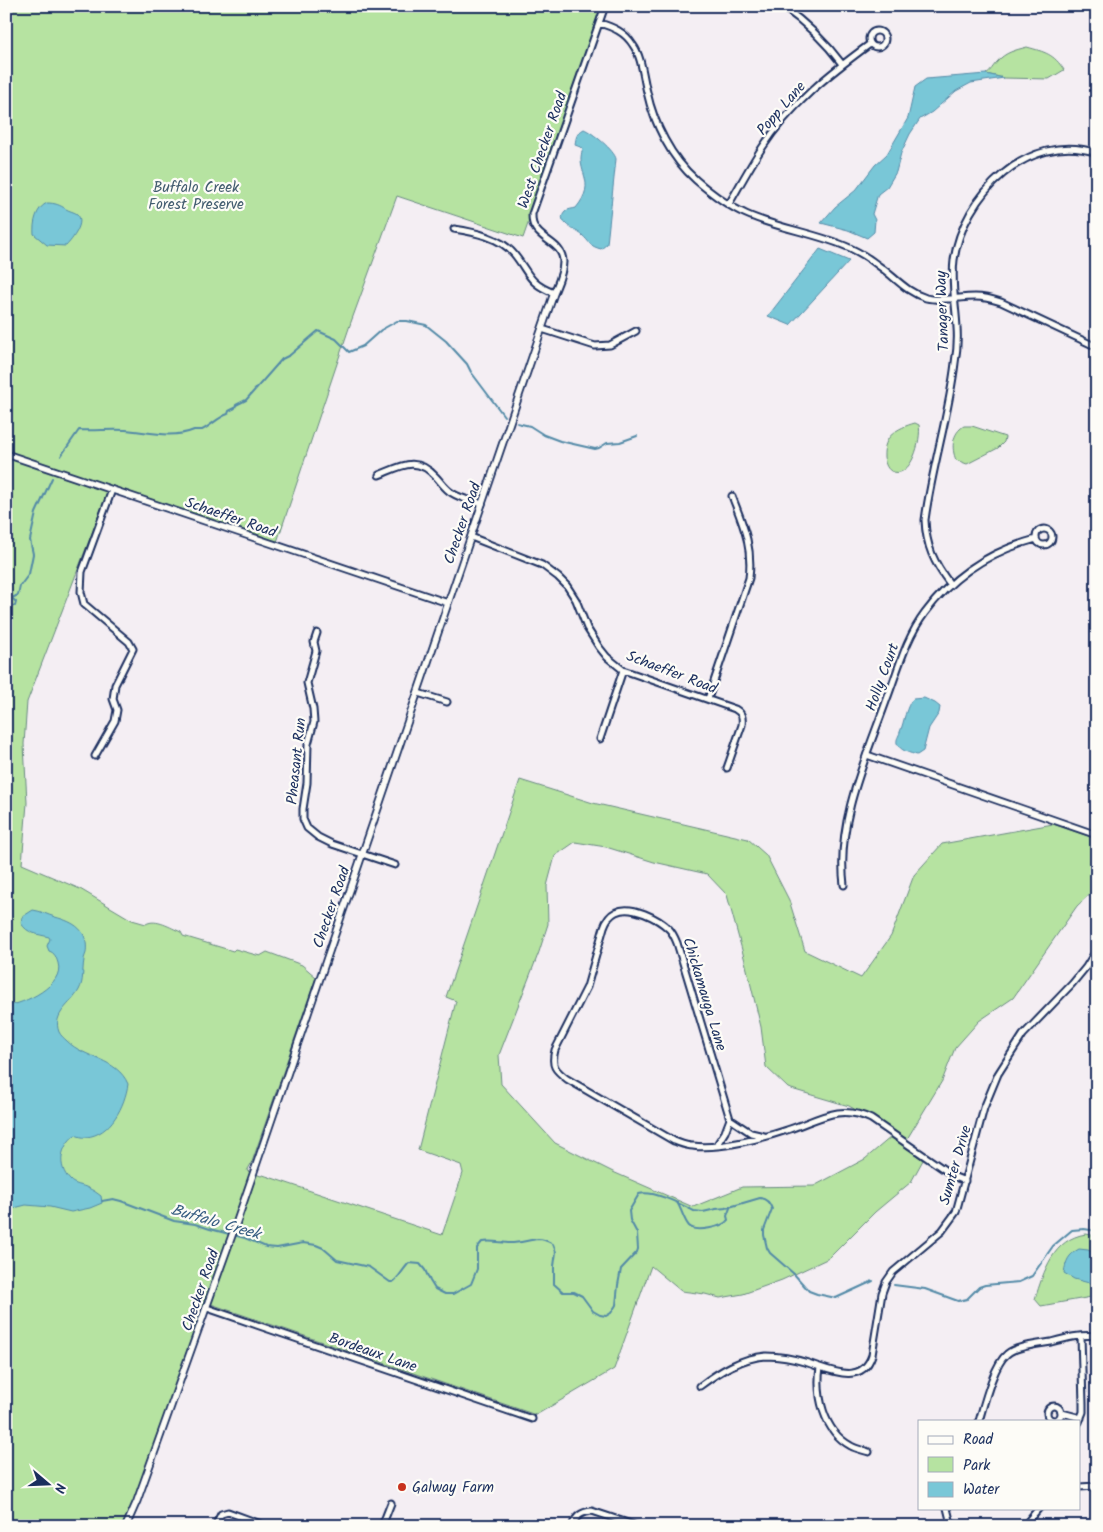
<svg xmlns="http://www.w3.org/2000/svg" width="1103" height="1532" viewBox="0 0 1103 1532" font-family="Kalam,sans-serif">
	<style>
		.green { fill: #b6e3a1; stroke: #688980 }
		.water { fill: #79c7d7; stroke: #538aa7 }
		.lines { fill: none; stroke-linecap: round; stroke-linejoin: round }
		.stream { stroke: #538aa7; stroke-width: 2 }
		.minor-casing { stroke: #1b2f5e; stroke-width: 9 }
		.tertiary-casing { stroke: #1b2f5e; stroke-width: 9 }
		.minor { stroke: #fdfcf7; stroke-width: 5 }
		.tertiary { stroke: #fdfcf7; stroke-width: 5.5 }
		.poi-dot { fill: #c8321e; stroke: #fdfcf7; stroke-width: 2 }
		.labels { text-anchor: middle; stroke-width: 4.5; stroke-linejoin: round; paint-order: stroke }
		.street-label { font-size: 15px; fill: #1b2f5e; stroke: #fdfcf7 }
		.park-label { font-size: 15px; fill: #425c6f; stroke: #fdfcf7 }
		.poi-label { font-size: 15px; fill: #1b2f5e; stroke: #fdfcf7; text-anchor: start }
		.water-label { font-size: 16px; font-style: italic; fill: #375d82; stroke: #fdfcf7 }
	</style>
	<rect width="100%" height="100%" fill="#f4eef3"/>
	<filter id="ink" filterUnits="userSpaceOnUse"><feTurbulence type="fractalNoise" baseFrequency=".02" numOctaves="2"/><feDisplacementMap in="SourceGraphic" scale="10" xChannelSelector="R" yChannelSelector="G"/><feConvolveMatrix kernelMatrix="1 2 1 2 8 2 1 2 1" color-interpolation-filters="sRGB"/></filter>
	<g filter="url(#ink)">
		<path class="green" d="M6,6H604L523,238L397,196L351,322L277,542L110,486L27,702L24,744L27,803L22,864L80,889L132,920L146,924C156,918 171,928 181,932L183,936L233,951L235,949L260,956L267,952L302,965L316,977L252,1162L247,1171L261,1176L263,1175L442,1235L463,1173L461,1165L418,1150L456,1001L446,997L520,780L593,803L748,839L766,855L789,900L805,951L861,978L891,936L914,875L942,844L1053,824L1097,839V887L1077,906L1013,998L979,1021L955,1048L942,1081L907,1139L849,1106L788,1088L766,1067L761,1027L745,961L727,895L707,874L654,862L606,847L575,842L555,856L547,886L548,924L539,952L499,1055L501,1084L555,1143L613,1172L693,1207L742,1187L814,1186L865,1159L891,1137L923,1160L911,1182L875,1212L829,1258L782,1280L743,1294L720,1298L705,1294L681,1291L651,1266L614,1369L536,1415L205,1302L139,1489L122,1526H6Z
			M1027,47C1045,52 1054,54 1064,70L1049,79L1004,78L986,74C991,71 993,66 997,62C1005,52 1016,50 1027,47Z
			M915,423L919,425C922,439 911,481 891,471C886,468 885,462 884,457C883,436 897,428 915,423Z
			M964,426H972L1005,437L1004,442L998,448L967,464L956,460C951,448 952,433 964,426Z
			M1086,1234L1097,1236V1296L1041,1306L1035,1299C1044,1271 1053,1239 1086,1234Z"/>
		<path class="water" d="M986,74L1004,78L971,83L956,91L932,112L920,119L910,134L901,153L896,172L887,187L878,194L872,214L875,220L874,232L867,238L848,230L821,223L835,207L856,190L875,165L887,154L908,118L915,87L926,79Z
			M584,129C592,132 615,151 616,159L607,244L601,249C589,246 590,242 582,235C576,230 555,222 565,212C567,209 573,209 576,208C599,180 574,173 583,148L575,145C576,136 577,133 584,129Z
			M47,203C55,203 60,205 66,209C69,211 75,212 77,214C86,222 72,240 66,246L47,245L34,234C33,223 36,208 47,203Z
			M820,249L849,261L790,325L768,316Z
			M924,698L935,703L940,707L939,713L929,728L923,751L917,755C910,753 900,751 897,743C896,739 899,736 900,732C904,723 906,705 913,699Z
			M33,910C41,911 48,915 55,917C74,922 89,930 86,953C85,956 84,958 84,960C82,971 84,981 79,990C71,1005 52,1013 59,1032C61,1036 64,1038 67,1041C85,1059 117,1058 128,1084C125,1105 111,1135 86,1137C83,1138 78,1136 75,1135C60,1147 57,1166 70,1180C74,1185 83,1185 88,1188C93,1190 97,1193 101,1196L102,1203L90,1208L71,1212L50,1207L26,1205L6,1210V1006C24,1004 65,985 58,963C56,957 55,953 49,951L47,946L50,939L49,937C38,934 27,934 21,923L22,917Z
			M1079,1249L1088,1250L1097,1254V1285L1074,1279L1064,1273C1066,1261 1068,1255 1079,1249Z"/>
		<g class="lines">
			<path class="stream" d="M517,423L530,426L544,435L560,441L595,449L599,448L607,443L620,442L637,436
				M61,456L79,430C94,431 110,429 125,430C149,432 172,439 194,430C197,430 199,430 202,430C209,427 220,416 228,414L229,411L235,408L236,405L246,400L282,359L290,355L318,331L336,339L349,352L363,346L381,330L397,321H407L426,325L446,341L467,364L471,372L504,416
				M6,614L9,605L15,606L16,602L12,598L18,595L20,586L29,574L33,554L30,540L36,513L52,478
				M6,782C9,801 11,816 6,835
				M102,1201L113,1199L121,1201L174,1221L195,1224L210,1229L245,1238L266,1247L277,1248L303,1243L316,1245L323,1248L337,1260L369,1267L390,1282H393C399,1278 403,1269 409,1263L420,1264L425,1270L430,1281L435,1289L445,1294H453L471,1284L477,1269V1248L482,1242C492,1240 501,1243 510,1243C520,1243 528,1240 538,1239C544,1239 548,1241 553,1244L556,1252L554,1266V1284L563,1292H574L582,1296L593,1311L600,1315L606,1316L611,1313L616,1305L618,1285L621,1269L637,1252L638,1249L637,1233L630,1220L629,1211L639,1194C654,1190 680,1204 694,1211L703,1212L716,1209L726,1208L760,1198C767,1199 770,1203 772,1209L764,1230V1235L767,1248L770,1253L794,1274L809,1291L817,1294L836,1298L873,1281
				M678,1204C682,1211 684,1220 689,1226C696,1233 723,1227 728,1220L727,1216L730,1208
				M894,1285L925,1289L958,1301L967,1299L979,1287L985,1285L1019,1282L1032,1276L1053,1246L1072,1230L1084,1229L1097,1231"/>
			<defs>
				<path id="minor" d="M782,6C806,23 825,41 842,64
					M599,23C613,27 625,32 633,45C642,57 643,77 647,92C654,124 671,158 696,180C711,193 728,206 746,214C779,229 817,233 850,248C861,253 870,259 879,266C895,277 906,292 926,298C942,302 958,297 975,297C984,297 992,299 1001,302L1097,347
					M869 39a8 8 0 1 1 16 0a8 8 0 1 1-16 0Z
					M729,204C740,185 750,166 762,148C791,104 829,74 870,44
					M454,229C474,232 500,237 514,254C530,274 528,283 554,293C558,283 563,273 563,262C563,243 541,241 534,226C532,223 532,218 532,214L605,6
					M542,329L595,346L610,345L636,331
					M379,475C401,466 417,455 436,477C441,482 446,490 452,493C461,499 473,501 482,504
					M1036 537a8 8 0 1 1 16 0a8 8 0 1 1-16 0Z
					M471,537L542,565L558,577L567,586L576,600L587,628L599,647L607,657L623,670L735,709C742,713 743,717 742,725L727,768
					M950,584C934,563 926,546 925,520C932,467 949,415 955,363C957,351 958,340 957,328C956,306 951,283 954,260C963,196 1028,130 1097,153
					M317,633L314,642L316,651L307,683L313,709L314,722L308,744L307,783L303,809V819L307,828L318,837L332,844L395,865
					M418,693L447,702
					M708,699L749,578C753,546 743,525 732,496
					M600,739L623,670
					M95,756L115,721L117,710L113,699L115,685L133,649L129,642L84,604L81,592L82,572L112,490
					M844,885C836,821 866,758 887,699C898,670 906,638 925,613C953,575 991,551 1036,539
					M764,1136L751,1133L730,1119L677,943C675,938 673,933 669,929C659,919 631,904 616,912C610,915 606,921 604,927L587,987L555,1050C551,1066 555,1070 567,1079L674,1141C680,1143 686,1146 693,1146C716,1150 764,1138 787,1130C818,1120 839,1103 871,1119L955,1177L965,1181
					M716,1146L725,1132L730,1119
					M207,1308L532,1419
					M820,1367C816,1395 823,1431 851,1446C856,1449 863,1450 869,1452
					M700,1386C720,1371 741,1358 766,1356C781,1356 795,1359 808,1363C830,1370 862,1386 872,1355L882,1293L886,1282L893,1272L942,1231L956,1212L984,1108L998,1074L1023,1035L1072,984L1086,967L1097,949
					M1047 1413a7 7 0 1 1 14 0a7 7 0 1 1-14 0Z
					M1062,1413L1081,1418
					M979,1421C984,1404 994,1364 1007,1354C1015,1346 1040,1344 1051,1342C1066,1338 1081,1334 1097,1336
					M1079,1422L1083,1412V1404L1081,1336
					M1079,1487L1097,1486
					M947,1508L950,1520L956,1526
					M215,1526L221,1514L228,1512L266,1526
					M382,1526L391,1503
					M572,1526C576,1516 581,1512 592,1511L637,1526
					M1024,1526L1039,1508
					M1094,1526L1097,1524"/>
				<path id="tertiary" d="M6,454L448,603
					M867,755L1097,835
					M126,1526L137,1501L235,1227L554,293"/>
			</defs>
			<use href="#minor" class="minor-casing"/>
			<use href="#tertiary" class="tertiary-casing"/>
			<use href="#minor" class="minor"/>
			<use href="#tertiary" class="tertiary"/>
		</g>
	</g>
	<circle class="poi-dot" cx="402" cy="1487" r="5"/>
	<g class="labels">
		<g class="street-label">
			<text transform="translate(781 108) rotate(-49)" y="5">Popp Lane</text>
			<text transform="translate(542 150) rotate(-71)" y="5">West Checker Road</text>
			<text transform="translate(942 311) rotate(-92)" y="5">Tanager Way</text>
			<text transform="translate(231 517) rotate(19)" y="5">Schaeffer Road</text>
			<text transform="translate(462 523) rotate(-71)" y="5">Checker Road</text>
			<text transform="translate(672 672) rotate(21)" y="5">Schaeffer Road</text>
			<text transform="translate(882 677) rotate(-70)" y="5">Holly Court</text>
			<text transform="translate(296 761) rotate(-84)" y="5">Pheasant Run</text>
			<text transform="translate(331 907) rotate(-71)" y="5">Checker Road</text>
			<text transform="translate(705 994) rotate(73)" y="5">Chickamauga Lane</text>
			<text transform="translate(955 1165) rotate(-74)" y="5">Sumter Drive</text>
			<text transform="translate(200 1290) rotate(-71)" y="5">Checker Road</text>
			<text transform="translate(373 1352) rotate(19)" y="5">Bordeaux Lane</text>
		</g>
		<g class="park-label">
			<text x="196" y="192">Buffalo Creek<tspan x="196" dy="17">Forest Preserve</tspan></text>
		</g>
		<g class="poi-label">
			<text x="412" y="1492">Galway Farm</text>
		</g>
		<g class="water-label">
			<text transform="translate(216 1221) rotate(16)" y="6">Buffalo Creek</text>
		</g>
	</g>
	<rect width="1103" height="1532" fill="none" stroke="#fdfcf7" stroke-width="25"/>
	<rect x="12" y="12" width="1078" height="1507" fill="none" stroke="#1b2f5e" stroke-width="2" filter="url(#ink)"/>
	<rect x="918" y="1420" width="162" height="90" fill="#fdfcf7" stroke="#a3aaba"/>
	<rect x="928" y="1436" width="25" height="8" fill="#fdfcf7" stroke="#a3aaba"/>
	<text x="963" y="1444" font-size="15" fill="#1b2f5e">Road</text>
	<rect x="928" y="1457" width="25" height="15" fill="#b6e3a1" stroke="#a3aaba"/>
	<text x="963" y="1470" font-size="15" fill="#1b2f5e">Park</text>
	<rect x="928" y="1482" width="25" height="15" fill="#79c7d7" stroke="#a3aaba"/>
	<text x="963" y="1494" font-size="15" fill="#1b2f5e">Water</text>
	<g transform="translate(48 1484) rotate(109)" stroke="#fdfcf7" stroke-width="4" paint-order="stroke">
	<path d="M0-4L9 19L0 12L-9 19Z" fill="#1b2f5e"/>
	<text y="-8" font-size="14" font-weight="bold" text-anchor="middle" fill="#1b2f5e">N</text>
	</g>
</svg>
